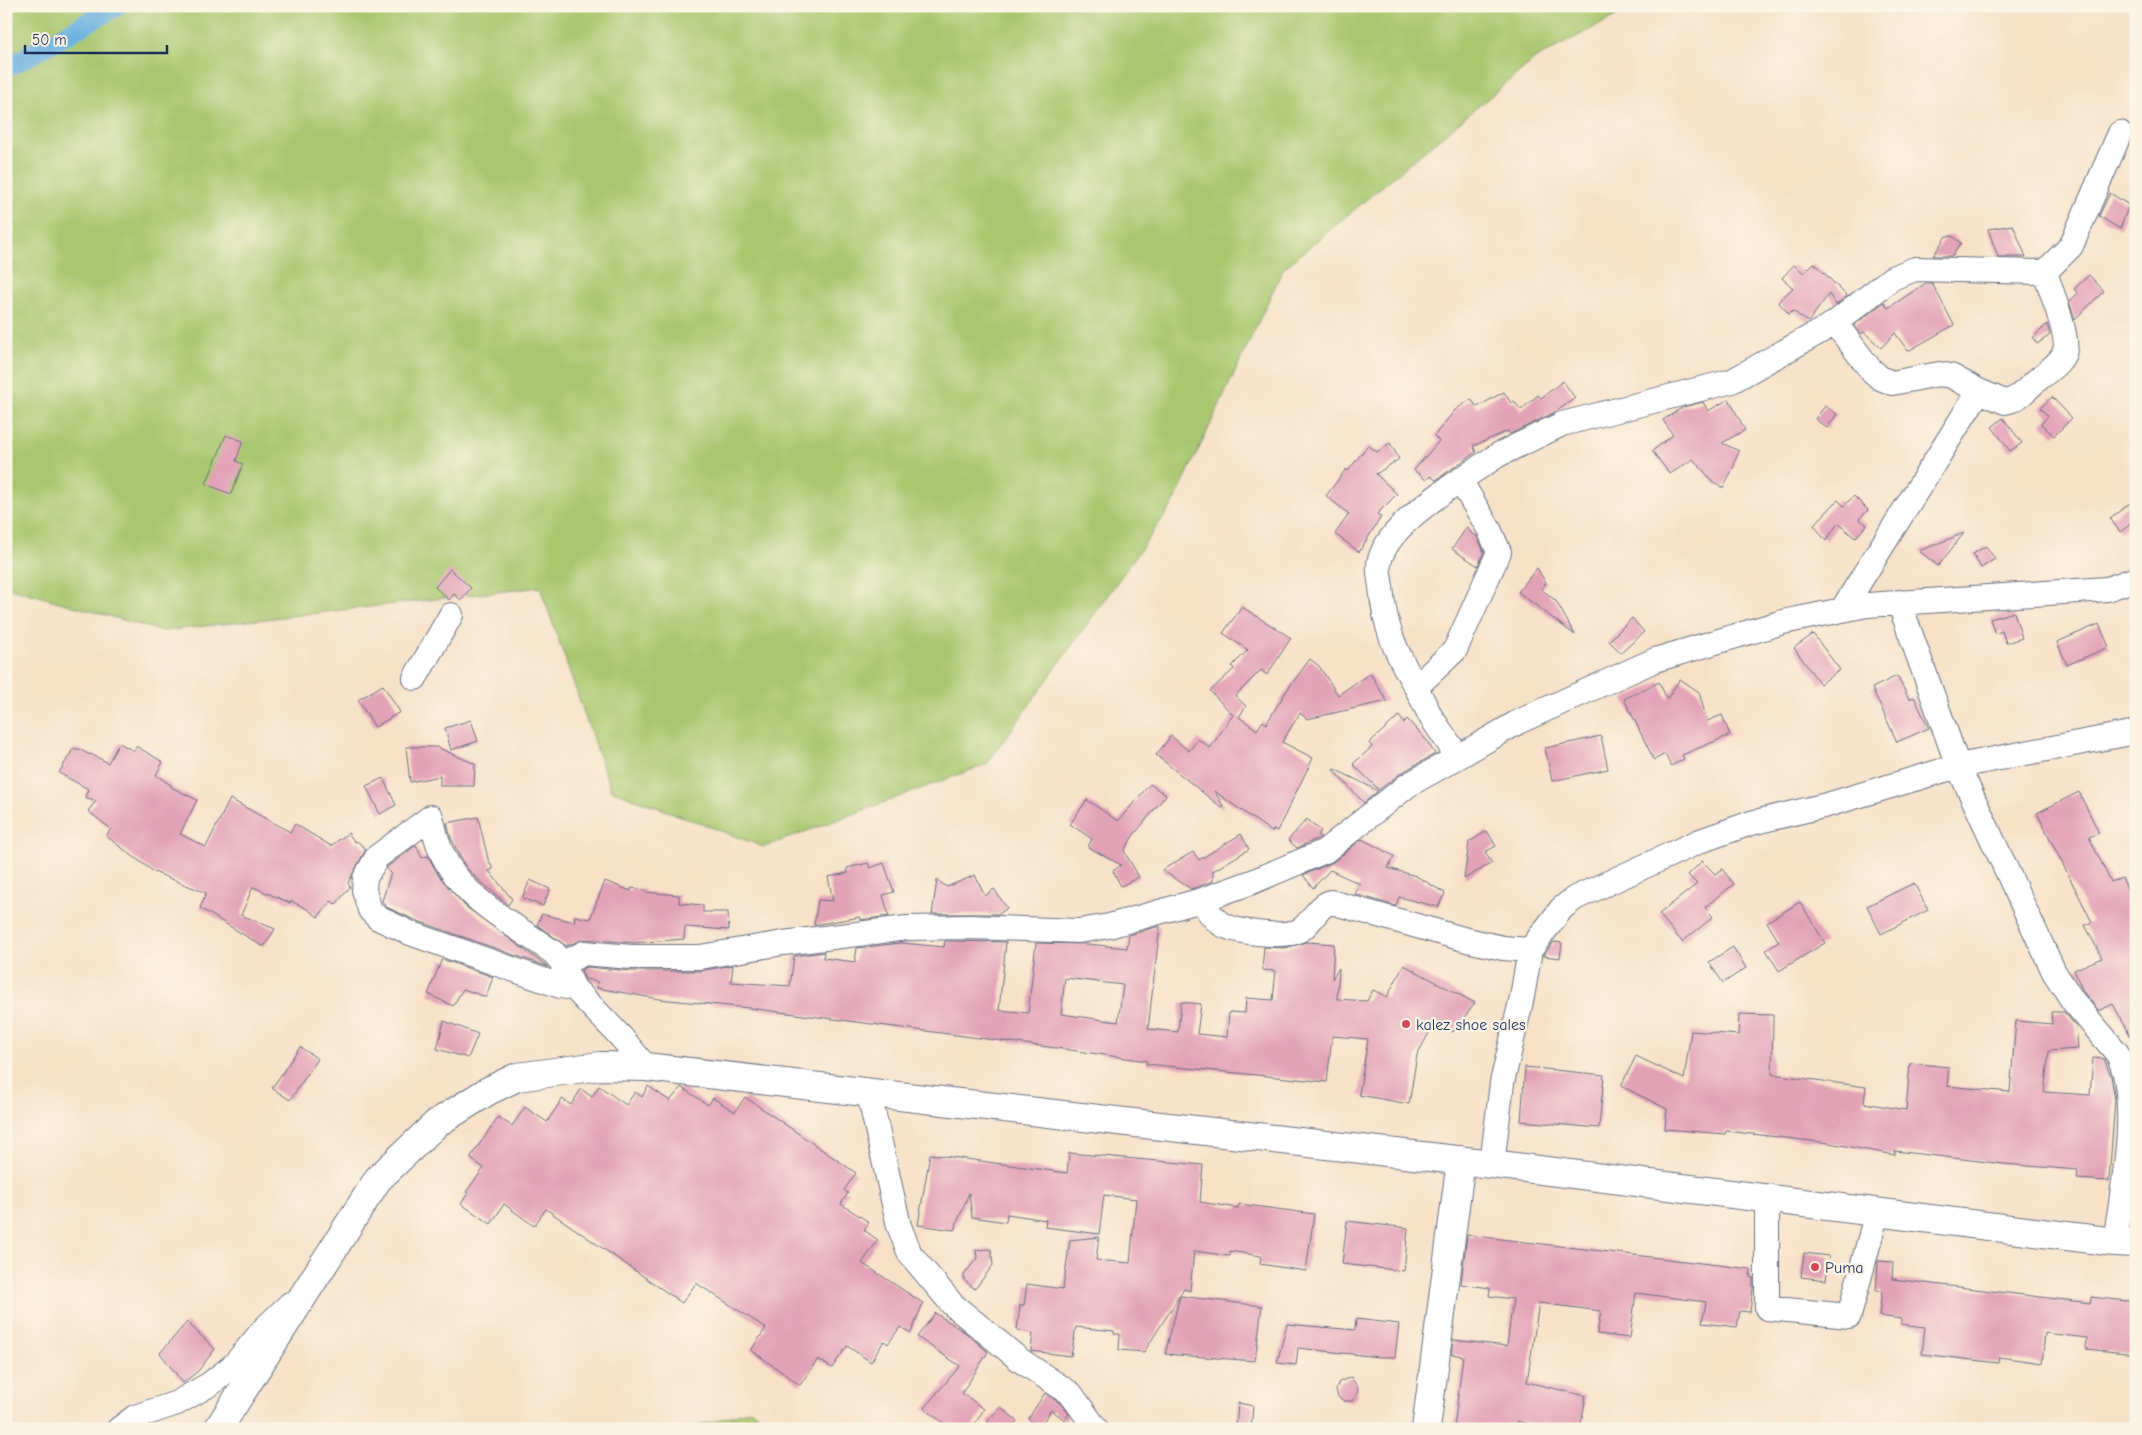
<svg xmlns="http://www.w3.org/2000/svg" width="2142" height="1435" viewBox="0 0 2142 1435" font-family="'Comic Neue',sans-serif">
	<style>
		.green { fill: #a9c76e; stroke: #627b66 }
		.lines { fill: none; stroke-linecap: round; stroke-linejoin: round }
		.canal { stroke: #69b1e0; stroke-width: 20 }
		.building { fill: #e3a3b7; fill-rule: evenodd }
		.minor-casing { stroke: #686e83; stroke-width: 26 }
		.major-casing { stroke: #686e83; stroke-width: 30 }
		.minor { stroke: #fff; stroke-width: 24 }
		.major { stroke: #fff; stroke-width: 28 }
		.poi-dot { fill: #d1495b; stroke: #fcf5e5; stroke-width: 2 }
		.labels { text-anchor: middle; stroke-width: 4.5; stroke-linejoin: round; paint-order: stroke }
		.poi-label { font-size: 16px; fill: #1b2f5e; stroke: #fcf5e5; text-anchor: start }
	</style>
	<rect width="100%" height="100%" fill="#fcf5e5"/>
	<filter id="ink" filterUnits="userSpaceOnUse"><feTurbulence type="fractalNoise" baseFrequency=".02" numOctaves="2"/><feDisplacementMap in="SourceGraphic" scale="10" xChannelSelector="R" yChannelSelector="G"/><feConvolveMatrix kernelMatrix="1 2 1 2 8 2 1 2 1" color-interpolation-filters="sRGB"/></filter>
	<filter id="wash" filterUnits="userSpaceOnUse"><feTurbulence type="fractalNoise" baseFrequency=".0096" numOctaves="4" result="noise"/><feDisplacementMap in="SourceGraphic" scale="20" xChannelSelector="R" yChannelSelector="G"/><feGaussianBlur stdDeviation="1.12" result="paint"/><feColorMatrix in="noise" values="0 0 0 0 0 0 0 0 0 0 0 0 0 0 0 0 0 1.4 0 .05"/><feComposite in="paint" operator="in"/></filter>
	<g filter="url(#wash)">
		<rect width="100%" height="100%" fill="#f7e2c8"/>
		<path class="green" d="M6,6H1635L1536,58L1283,269L1173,504L987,764L764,847L611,790L540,587L162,631L6,587Z
			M751,1410L776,1429H687Z"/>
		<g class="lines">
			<path class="canal" d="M6,66L14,64L117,6"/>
		</g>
		<g id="blocks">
			<path class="building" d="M2110,193L2129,205L2120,229L2099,216Z
				M2013,225L2026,257H1998L1988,229Z
				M1946,236H1952L1961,243L1952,256H1933Z
				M1814,263L1847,296L1836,305L1829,294L1808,322L1793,311L1789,314L1778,302L1793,288L1782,278L1794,265L1804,273Z
				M2089,275L2104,291L2075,319L2069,302L2078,293L2074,289Z
				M1926,283H1932L1954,325L1908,351L1895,333L1881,348L1864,332L1861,334L1854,325L1884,302L1888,308Z
				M2047,324L2050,335L2037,344L2033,338Z
				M1563,381L1575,398L1557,411L1510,434L1508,431L1473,446L1476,452L1436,480L1430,476L1426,480L1414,470L1439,441L1434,436L1455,410L1471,399L1477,407L1504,392L1511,403L1514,401L1521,410L1538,395L1541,398Z
				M2052,397L2072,418L2054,436L2041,424L2048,416L2040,408Z
				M1729,399L1745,430L1722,443L1739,451L1734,463L1735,464L1723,488L1713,482L1693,459L1670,474L1652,451L1673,435L1663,420L1683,407L1703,402L1708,411Z
				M1825,406L1837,414L1827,428L1815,419Z
				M2003,418L2022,443L2010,451L1992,427Z
				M226,435L243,441L236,461L243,464L231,494L206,484Z
				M1390,443L1399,459L1376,474L1397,494L1377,514L1381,517L1359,552L1335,534L1349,514L1326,496L1346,469L1348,471L1368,445L1377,452Z
				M1854,496L1868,510L1859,519L1867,525L1855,538L1838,523L1826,541L1814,525L1838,500L1844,506Z
				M2136,499V520L2120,532L2110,518Z
				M1467,527L1472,534L1477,536L1484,552L1478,566L1452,549Z
				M1964,533L1938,566L1919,551Z
				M1986,546L1995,559L1981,568L1973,554Z
				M1537,568L1546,583L1541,589L1556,601L1575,635L1518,592Z
				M450,569L471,588L461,600L454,594L449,600L435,587Z
				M1242,607L1291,638L1267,675L1261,670L1235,696L1246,706L1239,717L1257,730L1263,721L1266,724L1287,690L1310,659L1319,666L1338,695L1370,673L1387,701L1307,719L1300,713L1282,742L1313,758L1277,831L1274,829L1272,832L1214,791L1224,807L1222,808L1156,755L1171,736L1189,751L1198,739L1210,748L1233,715L1210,691L1234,669L1232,666L1248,650L1223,633Z
				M2014,612L2022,638L2006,643L2002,631L1995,634L1990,619Z
				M1632,618L1644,632L1621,653L1609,641Z
				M2099,624L2109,647L2067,665L2057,642Z
				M1813,634L1840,670L1820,684L1794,648Z
				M1897,676L1909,699L1914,697L1929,728L1897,742L1872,688Z
				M1680,679L1699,692L1707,721L1722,715L1730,735L1682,755L1684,759L1671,766L1665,754L1654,760L1624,699L1659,682L1667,699Z
				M383,685L400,712L375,727L358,700Z
				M1399,716L1404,723L1407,719L1427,741L1435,754L1401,773L1379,790L1353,764L1372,747L1369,743Z
				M471,720L478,741L451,750L445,728Z
				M1601,736L1608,769L1552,781L1545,748Z
				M119,743L134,751L136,746L163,762L156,775L172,786L171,787L197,800L180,834L206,847L230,799L290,832L295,824L331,846L348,833L355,842L357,841L366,849L348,883L350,887L336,904L331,901L318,917L307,909L291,901L290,903L253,887L241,915L275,929L265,945L262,946L200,908L206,893L154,872L106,836L111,829L88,811L96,801L85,797L88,789L59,773L73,749H79L90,755L91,754L108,763Z
				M406,747H437L475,764L474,786H440V776L410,782Z
				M1334,769L1359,781L1378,791L1364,803L1333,770Z
				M383,778L396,805L380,814L366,786Z
				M1150,784L1166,795L1133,836L1124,851L1139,877L1121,886L1113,871L1121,865L1088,847L1092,839L1070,824L1087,800L1118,821Z
				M2079,792L2099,833L2089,837L2111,882L2122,878L2136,906V1046L2113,1004L2099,1011L2083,992L2074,970L2102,958L2085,925L2092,922L2037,813Z
				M478,817L488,859L493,869L489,871L512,899L508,905L472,874L462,861L451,838L447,823Z
				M1307,819L1321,831L1318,835L1321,837L1297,848L1288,840Z
				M1487,831L1496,846L1485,852L1492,863L1464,879L1469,842Z
				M1241,834L1249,849L1213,871V881L1191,889L1162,870L1193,852L1199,860Z
				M1362,839L1394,856L1388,868L1416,876L1445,893L1438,907L1399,897L1396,906L1355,894L1360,884L1330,870L1313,888L1303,875L1333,862Z
				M416,845L422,858L428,856L439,876L465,906L548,967L415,920L386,907L382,901L391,873L386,868Z
				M1702,861L1715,874L1722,869L1734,884L1705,907L1713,917L1682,942L1659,914L1697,884L1688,875Z
				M868,863L870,868L884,863L894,892L883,895L889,916L860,920V917L814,925L818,900L833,901L828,877L848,873L847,868Z
				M975,875L985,896L994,889L1007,908L999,914H932L937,880L947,887Z
				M530,880L550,889L543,906L522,898Z
				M605,881L631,891V888L645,890V892L679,895V903L703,905V912H728L729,930L685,927L684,939L634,943L585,939L566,946L537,925L542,914L574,922L575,916L590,919Z
				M1914,883L1928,910L1881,934L1867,906Z
				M1800,902L1825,943L1779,971L1766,950L1779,942L1767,922Z
				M1160,926L1148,1029L1178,1032L1181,1002L1201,1004L1197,1034L1227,1037L1229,1012L1245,1013L1246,998L1273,1000L1276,971L1262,970L1264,947L1285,948L1306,942L1334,944L1332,979L1339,968L1337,999L1367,1001L1373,990L1387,997L1404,965L1475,1003L1453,1032L1435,1022L1417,1055L1409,1104L1359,1095L1368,1039L1332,1036L1327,1082L1146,1064L1147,1061L1056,1048L749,1008L659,999L597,988L598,982L585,979L581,970L587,967L631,971H700L733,965L731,982L790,986L794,956L824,952L823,958L855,962L857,948L901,943L944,947L945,941L1006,942L999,1010L1028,1013L1036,943L1087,944L1127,948L1129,935ZM1065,978L1123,985L1118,1022L1061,1014Z
				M1554,942L1562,943L1560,958L1543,956Z
				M1733,947L1746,968L1723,983L1709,962Z
				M442,959L493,977L486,997L463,989L453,1006L428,994Z
				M2051,1012H2064L2076,1026L2078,1049L2049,1051L2044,1092L2090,1095L2093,1058L2104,1059L2111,1076L2115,1100L2109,1181L2077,1179L2078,1170L2004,1164L1895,1151V1155L1829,1143L1726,1131L1725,1134L1665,1129L1667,1109L1621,1086L1636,1056L1684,1079L1691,1031L1738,1035L1739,1014L1773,1015L1772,1074L1866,1087L1864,1103L1906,1110L1910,1063L1949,1067L1947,1086L2010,1092L2016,1021L2052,1024Z
				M444,1021L478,1034L468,1058L437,1049Z
				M300,1047L318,1059L290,1100L272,1088Z
				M1525,1067L1604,1075L1599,1128L1521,1121Z
				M599,1086L626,1105L635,1092L642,1097L648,1086L670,1101L681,1087L708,1105L713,1098L735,1112L745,1097L856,1173L844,1190L848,1193L841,1204L869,1222L864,1230L878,1240L862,1263L923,1303L911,1333L900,1327L888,1344L884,1341L871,1362L847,1346L832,1368L818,1359L800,1385L751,1350L766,1328L696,1283L682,1303L546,1209L534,1226L504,1204L491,1224L461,1204L468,1193L466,1192L484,1168L470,1158L498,1117L512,1126L525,1107L547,1122L562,1099L571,1105L581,1089L592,1097Z
				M1069,1153L1203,1165L1200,1202L1238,1208L1239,1204L1314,1214L1306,1271L1260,1264L1261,1256L1230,1251V1256L1194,1251L1190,1291L1184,1289L1144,1352L1119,1350L1120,1334H1114V1331L1076,1327L1071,1356L1031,1351L1033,1333L1017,1330L1020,1305H1024L1027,1284L1063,1289L1070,1240L1099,1237L1096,1260L1130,1263L1136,1199L1104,1195L1099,1234L1045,1227L1046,1220L1007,1214L1006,1222L972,1217L969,1193L954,1230L918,1225L930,1154L1067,1173Z
				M1347,1221L1408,1228L1404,1271L1342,1264Z
				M1467,1235L1751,1269L1750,1277L1753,1278V1288L1750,1312L1740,1311L1737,1327L1702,1323L1706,1302L1636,1293L1630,1338L1597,1334L1601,1311L1539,1303L1527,1382L1586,1396L1580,1429H1553L1517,1421L1516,1429H1454L1463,1356L1451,1354L1453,1340L1507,1346L1513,1299L1489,1296L1490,1288L1461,1284Z
				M991,1249L993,1265L975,1289L964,1280V1275L977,1258L976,1250Z
				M1804,1253L1829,1256L1826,1280L1801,1277Z
				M1878,1261L1893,1262L1892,1279L2090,1303L2091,1297L2136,1302V1354L2086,1349L2087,1338L2045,1333L2042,1363L1999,1357L1998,1363L1922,1354L1925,1327L1901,1324V1319L1879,1316L1882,1292L1876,1291Z
				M1180,1296L1262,1306L1255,1361L1165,1354Z
				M935,1313L966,1333L988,1352L962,1393L984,1409L972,1429H951L924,1408L960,1366L917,1337Z
				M1356,1319L1399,1324L1395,1357H1378L1298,1348L1296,1365L1277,1363L1287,1324L1355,1330Z
				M187,1322L215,1349L198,1371L183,1383L160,1353Z
				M1351,1377L1358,1388L1357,1395L1352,1401H1344L1338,1397L1336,1389L1339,1382Z
				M1045,1393L1061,1404L1069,1414L1065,1420L1051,1410L1040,1427L1028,1419Z
				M1238,1403L1253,1406L1251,1429H1236Z
				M1001,1407L1017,1421L1011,1429H996L987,1422Z"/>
		</g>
	</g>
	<g filter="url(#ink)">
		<use href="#blocks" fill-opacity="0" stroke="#686e83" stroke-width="1"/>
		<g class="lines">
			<defs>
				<path id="minor" d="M1835,323L1870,369L1880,378L1892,383L1939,374L1951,376L1979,391L2005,402C2018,400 2027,389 2036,381C2045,373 2063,362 2065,350C2069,338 2050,287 2045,272
					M1899,602L1958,766L2054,972L2073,1001L2117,1053C2142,1098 2122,1192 2115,1242
					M1842,610L1979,391
					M415,678L451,615
					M1416,687C1395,651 1385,629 1381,587C1380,580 1378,571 1379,564C1384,531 1435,498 1460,480
					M1458,757L1431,717L1416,687L1455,650L1499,552L1489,529L1460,480L1498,455L1562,424L1732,381L1835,323L1892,278L1915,269L2045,272L2071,246L2120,133
					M1202,900C1207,909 1211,917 1221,924C1234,932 1286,939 1300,930C1311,924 1319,904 1331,902L1467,940L1503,948L1530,950
					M563,967L570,960L584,953L631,957H700L783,943L907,928L971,927L1079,931L1109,926L1202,900L1252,882L1325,851L1408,785L1458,757L1518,722L1655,660L1783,622L1867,605L2107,589L2136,579
					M574,988L561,961L554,953C514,924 461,899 441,851C436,840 434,828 431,817L377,857L365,878L364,890L370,910L378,918L410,933L560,986L574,988L621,1037L646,1067
					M869,1094L899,1226L910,1254L952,1304L1020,1360L1071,1394L1096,1429
					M1492,1164L1502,1083L1522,997L1530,950L1562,908L1575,898L1700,841L1751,823L1827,805L1958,766L2136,732
					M1767,1199V1308L1849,1316L1877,1212
					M119,1429L135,1417L177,1403L210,1384L234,1365L264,1329L290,1304"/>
				<path id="major" d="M218,1429L378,1179L437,1123L488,1091L517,1077L600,1066L646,1067L1492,1164L2115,1242L2136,1243
					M1426,1429L1461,1160"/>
			</defs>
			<use href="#minor" class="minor-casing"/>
			<use href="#major" class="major-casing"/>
			<use href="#minor" class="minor"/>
			<use href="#major" class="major"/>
		</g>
	</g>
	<g class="poi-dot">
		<circle cx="1406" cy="1024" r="5"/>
		<circle cx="1815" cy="1267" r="5"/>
	</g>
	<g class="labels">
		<g class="poi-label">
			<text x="1416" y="1030">kalez shoe sales</text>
			<text x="1825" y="1273">Puma</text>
		</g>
	</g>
	<rect width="2142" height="1435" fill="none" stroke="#fcf5e5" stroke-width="25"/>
	<path d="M25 45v8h142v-8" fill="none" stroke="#1b2f5e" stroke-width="2.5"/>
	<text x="32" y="45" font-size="15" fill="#1b2f5e" stroke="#fcf5e5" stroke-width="4" paint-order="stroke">50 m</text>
</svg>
